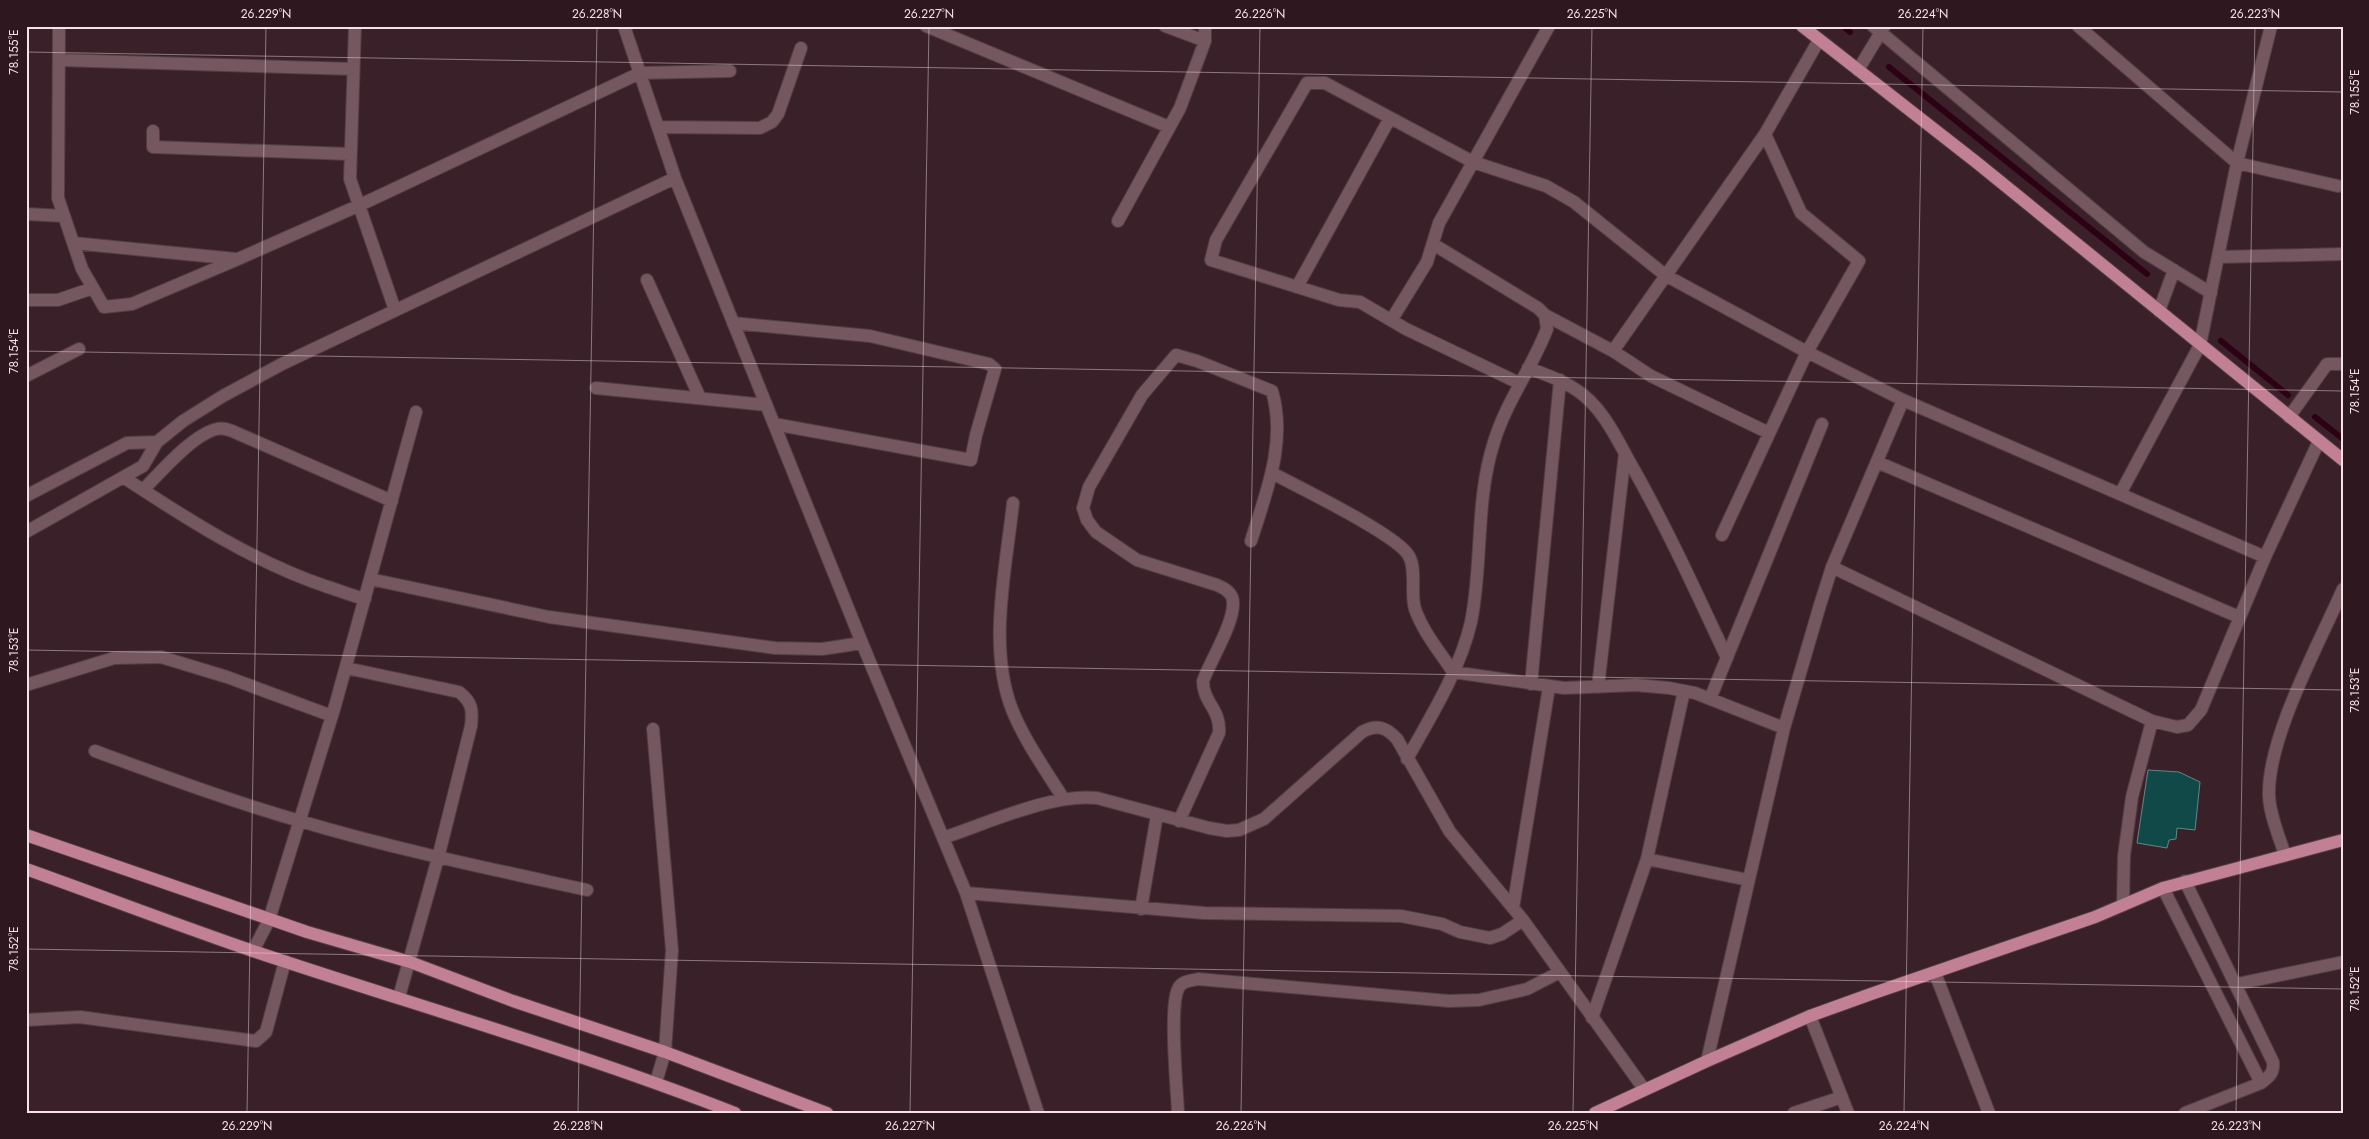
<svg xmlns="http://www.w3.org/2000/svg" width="2369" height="1139" viewBox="0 0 2369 1139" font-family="Jost,sans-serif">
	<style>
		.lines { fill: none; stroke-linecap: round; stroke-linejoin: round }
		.stream { stroke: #2d0114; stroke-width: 6 }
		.building { fill: #114948; stroke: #638785 }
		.minor-casing { stroke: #533d45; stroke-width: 14 }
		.major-casing { stroke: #533d45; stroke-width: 14 }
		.minor { stroke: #74575f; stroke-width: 12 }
		.major { stroke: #c28095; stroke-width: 12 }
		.ticks { fill: none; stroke: #f5e3e8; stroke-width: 1; stroke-opacity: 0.45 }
		.neatline { fill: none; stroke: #f5e3e8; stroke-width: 2 }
		.ticks-label { font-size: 12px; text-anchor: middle; fill: #f5e3e8 }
	</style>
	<rect width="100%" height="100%" fill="#3a2129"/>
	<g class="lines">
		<path class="stream" d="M1843,26L1850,32
			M1889,67L2147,274
			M2221,341L2288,395
			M2315,417L2343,439"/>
	</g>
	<path class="building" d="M2148,770L2179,772L2200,782L2195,830L2177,828L2176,839L2169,840L2167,848L2137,843Z"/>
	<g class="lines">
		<defs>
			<path id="minor" d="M59,26L58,198L82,269L104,307L132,304L238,259L360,205L640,73L730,71
				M355,26L350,179L395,310
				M624,26L675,178L862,643L966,893L1038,1113
				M926,26L1169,127
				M1165,26L1205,41
				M1873,26L2144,252L2211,293
				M2078,26L2237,163L2338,186
				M59,60L353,69
				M1858,70L1884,27
				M658,127L760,128L772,122L778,114L801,48
				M153,131V147L350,154
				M26,214L64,216
				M1118,221L1180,108L1205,41V26
				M73,243L236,259
				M2219,257L2343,254
				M647,280L700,398
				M1297,287L1390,118
				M26,300H58L93,288
				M2159,311L2174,270
				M1545,315L1613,351L1651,376L1769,433
				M1392,319L1427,262L1439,223L1549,26
				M733,323L870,336L989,364L995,369L976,435L971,460L774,424
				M1613,351L1765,134
				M1528,368C1550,376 1573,384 1590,401C1609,420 1620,445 1633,468C1668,530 1697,594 1727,658
				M26,376L79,349
				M1519,383L1406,329L1360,302L1339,300L1211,260L1216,240L1307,83H1325L1473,162L1546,186L1574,202L1665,275L1807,352L1722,535
				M596,388L766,405
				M1903,400L2265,557
				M2289,417L2327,364H2343
				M1877,462L2239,617
				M1272,473C1298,487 1398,535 1409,556C1417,571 1410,593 1415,609C1423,632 1440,652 1453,672L1564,688L1636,685L1669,688L1695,693L1784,728
				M123,477C187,519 252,561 325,586C338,590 352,596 365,599
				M143,490C160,473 193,434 217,429C224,427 232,431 239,434L392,501
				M2120,494L2200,345L2237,163L2271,26
				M26,496L127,443L157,442
				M1013,503C1006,569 987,649 1013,712C1025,741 1046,771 1063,798
				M26,532L143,466L157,442L183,421L223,396L282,364L675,178
				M1832,567L2152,721L2177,727L2188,725L2201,710L2265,557L2319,441
				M370,579L549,617L775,648L822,649L862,643
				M346,668L459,692C472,702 473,710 471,726L438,858L399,997
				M1531,684L1560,380
				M26,685L114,658L161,657L227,677L332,716
				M1598,687L1625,453
				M1710,699L1822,424
				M653,729L672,950L665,1052L656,1082
				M95,751C163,776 230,801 300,821C394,849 491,869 587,890
				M1407,759C1431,716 1460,670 1471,622C1483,563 1475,501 1494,442C1506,402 1532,368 1547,329L1545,315L1538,308L1433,244
				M1179,821L1219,733C1221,709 1203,703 1203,681C1210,661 1239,616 1232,597C1229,590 1223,588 1217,585L1137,560L1096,532L1087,520L1083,508L1089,487L1142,395L1176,355L1197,361L1272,391C1287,442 1266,493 1251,541
				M943,838C988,823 1052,793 1097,798L1209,828L1227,831L1239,830L1264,819L1362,732C1377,724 1386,727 1397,739L1450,832L1523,920L1644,1089
				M2285,855C2279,836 2270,816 2269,796C2267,738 2319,644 2343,589
				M1647,859L1748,880
				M2185,881L2273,1062C2274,1073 2270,1076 2261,1083
				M2163,888L2261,1083L2185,1113
				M966,893L1204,913L1401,916L1442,924L1460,932L1490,938L1502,934L1523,920
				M2123,905L2124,856L2132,797L2152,721
				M1513,908L1549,687
				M1141,909L1157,815
				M253,951L269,920L335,706L416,412
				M1935,973L1989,1113
				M2237,984L2343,962
				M1810,1016L1848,1113
				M1592,1018L1647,859L1684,691
				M26,1020L80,1017L256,1041L266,1032L285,961
				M1707,1061L1784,728L1820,605L1832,567L1903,400L1807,352L1859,261L1801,213L1765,134L1819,40
				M1178,1113C1177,1088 1169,1008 1178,989C1181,981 1190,981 1198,979L1449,1001L1479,1000L1527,989L1560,972
				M1794,1113L1842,1097"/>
			<path id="major" d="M1802,26L1976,162L2343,460
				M26,835L307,932L410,962L513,1001L665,1052L827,1113
				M26,869C102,896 177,925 253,951C414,1005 577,1051 735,1113
				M1595,1113L1707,1061L1810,1016L1871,994L2095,917L2163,888L2343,840"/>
		</defs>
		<use href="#minor" class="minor-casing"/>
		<use href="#major" class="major-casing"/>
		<use href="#minor" class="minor"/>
		<use href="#major" class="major"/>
	</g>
	<path class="ticks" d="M26,52L2343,92M26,351L2343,391M26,650L2343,690M26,949L2343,989M247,1113L266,26M578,1113L597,26M910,1113L929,26M1241,1113L1260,26M1573,1113L1592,26M1904,1113L1923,26M2236,1113L2255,26"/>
	<rect width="2369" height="1139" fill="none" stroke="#2f171f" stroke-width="55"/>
	<rect x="28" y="28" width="2314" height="1084" class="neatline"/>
	<g class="ticks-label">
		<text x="266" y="18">26.229°N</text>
		<text x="597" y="18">26.228°N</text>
		<text x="929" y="18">26.227°N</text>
		<text x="1260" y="18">26.226°N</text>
		<text x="1592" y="18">26.225°N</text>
		<text x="1923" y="18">26.224°N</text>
		<text x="2255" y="18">26.223°N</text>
		<text transform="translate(14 52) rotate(-90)" y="4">78.155°E</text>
		<text transform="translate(2355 92) rotate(-90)" y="4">78.155°E</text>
		<text transform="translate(14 351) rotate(-90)" y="4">78.154°E</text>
		<text transform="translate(2355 391) rotate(-90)" y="4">78.154°E</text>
		<text transform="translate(14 650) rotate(-90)" y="4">78.153°E</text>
		<text transform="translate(2355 690) rotate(-90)" y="4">78.153°E</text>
		<text transform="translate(14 949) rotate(-90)" y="4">78.152°E</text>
		<text transform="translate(2355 989) rotate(-90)" y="4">78.152°E</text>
		<text x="247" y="1130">26.229°N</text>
		<text x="578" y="1130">26.228°N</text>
		<text x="910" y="1130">26.227°N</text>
		<text x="1241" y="1130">26.226°N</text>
		<text x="1573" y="1130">26.225°N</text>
		<text x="1904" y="1130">26.224°N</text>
		<text x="2236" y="1130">26.223°N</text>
	</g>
</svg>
